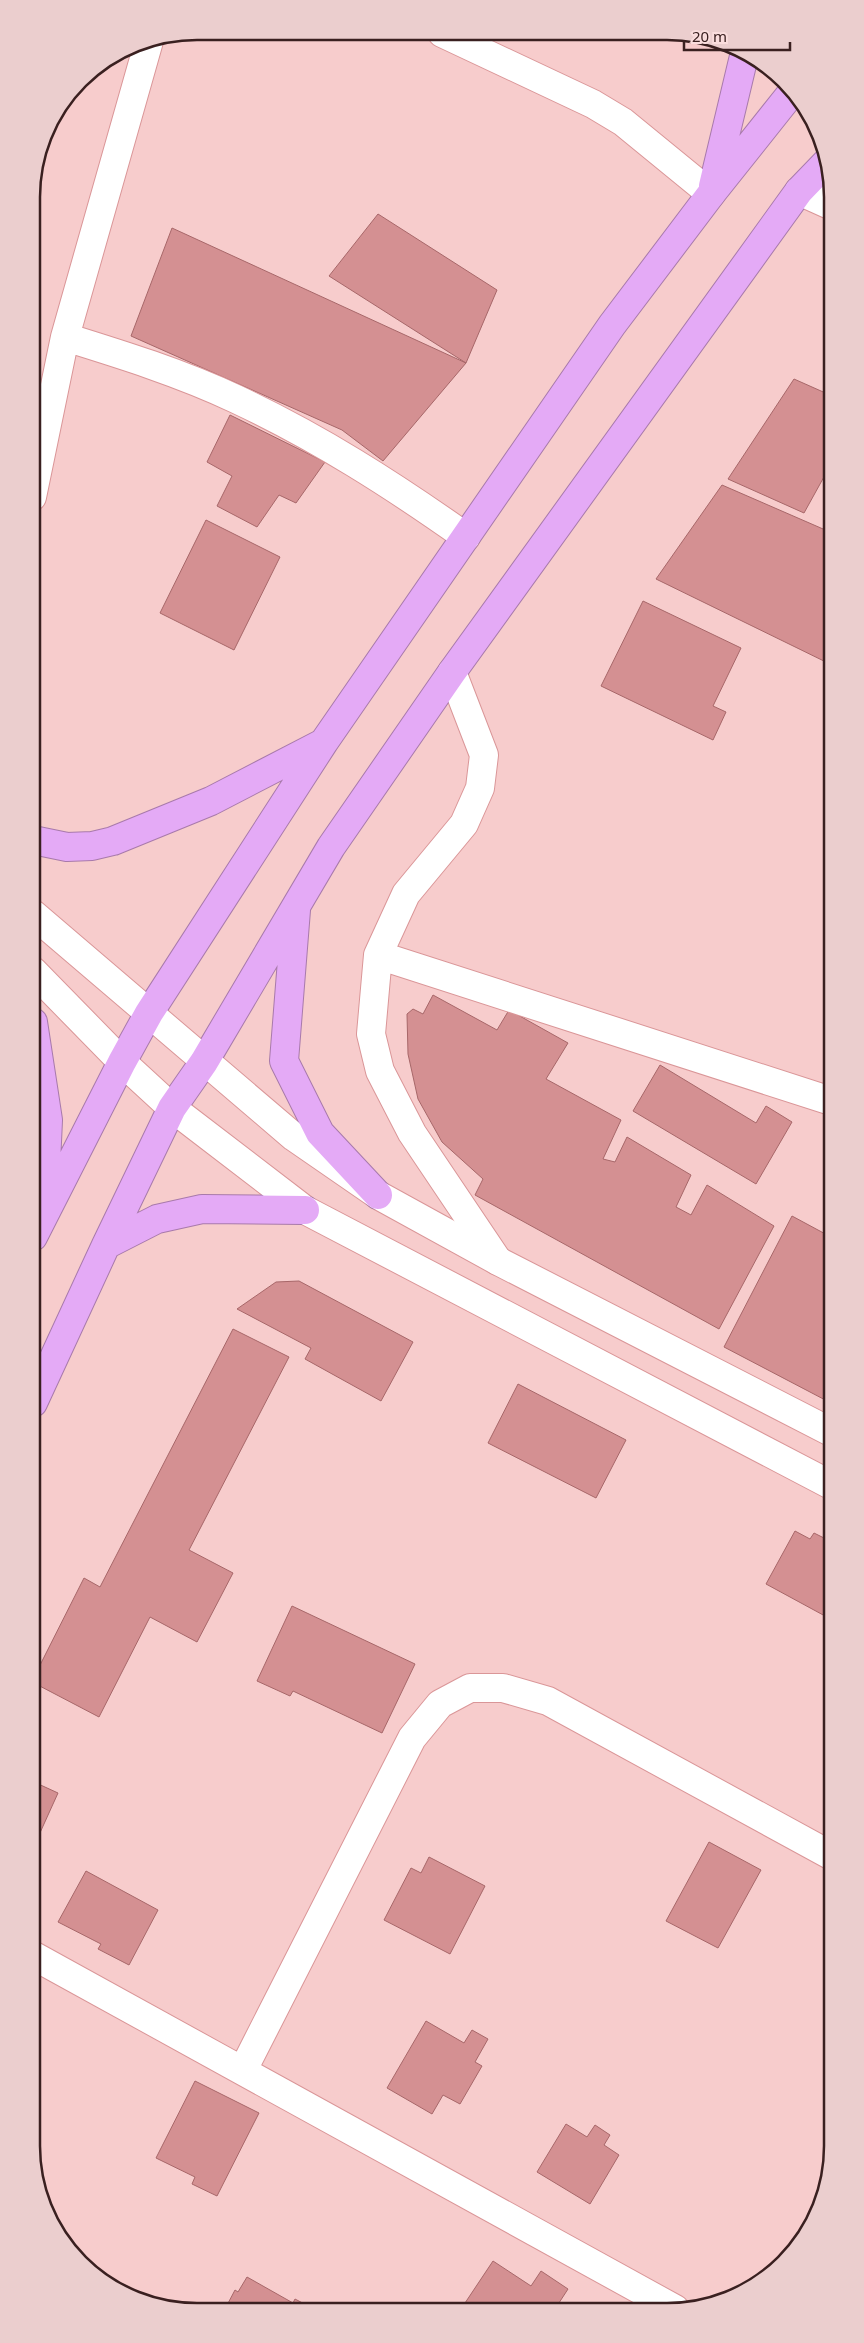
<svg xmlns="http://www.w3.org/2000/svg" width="864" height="2343" viewBox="0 0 864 2343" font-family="'Noto Sans',sans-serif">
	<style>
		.building { fill: #d49092; stroke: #a76769 }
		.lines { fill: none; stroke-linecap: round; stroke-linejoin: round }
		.street-casing { stroke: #da9698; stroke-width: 30 }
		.secondary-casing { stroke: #da9698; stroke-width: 30 }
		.highway-casing { stroke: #a87aab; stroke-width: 30 }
		.street { stroke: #fff; stroke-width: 28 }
		.secondary { stroke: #fff; stroke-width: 28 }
		.highway { stroke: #e4aaf6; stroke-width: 28 }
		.rim { fill: none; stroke: #3a2020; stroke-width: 2.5 }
	</style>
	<rect width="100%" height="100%" fill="#f7cccc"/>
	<path class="building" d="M378,214L497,290L466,363L329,276Z
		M172,228L466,363L383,461L342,430L131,336Z
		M794,379L830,395V466L804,513L728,479Z
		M230,415L325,462L296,503L279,495L257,527L217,506L232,476L207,462Z
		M722,485L830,532V664L656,579Z
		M206,520L280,557L234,650L160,613Z
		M643,601L741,648L713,706L726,712L713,740L601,686Z
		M433,995L497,1030L509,1010L568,1043L546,1079L621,1120L603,1159L615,1162L627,1137L691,1175L676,1207L691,1215L707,1185L774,1226L719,1329L475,1195L483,1179L442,1142L418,1099L408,1054L407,1014L413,1009L423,1014Z
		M660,1065L756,1123L766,1106L792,1122L756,1184L633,1111Z
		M792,1216L831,1237V1403L724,1347Z
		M299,1281L413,1342L381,1401L305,1359L311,1348L237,1309L276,1282Z
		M233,1329L289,1357L189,1550L233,1573L197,1642L150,1617L99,1717L34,1683V1677L84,1578L100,1587Z
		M518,1384L626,1440L596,1498L488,1443Z
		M795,1531L810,1539L814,1533L832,1542V1604L825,1616L766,1584Z
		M292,1606L415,1664L382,1733L293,1691L290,1696L257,1681Z
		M34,1782L58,1793L34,1846Z
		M709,1842L761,1870L718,1948L666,1921Z
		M429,1857L485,1886L450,1954L384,1920L411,1868L421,1873Z
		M86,1871L158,1910L129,1965L98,1949L101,1944L58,1922Z
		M426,2021L464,2043L472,2030L488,2039L475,2062L482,2066L460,2104L443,2095L432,2114L387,2088Z
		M195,2081L259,2113L217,2196L192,2184L195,2177L156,2158Z
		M566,2124L587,2137L595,2125L610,2135L604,2145L619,2155L590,2204L537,2172Z
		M493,2261L531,2286L541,2271L568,2289L555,2309H461Z
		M247,2277L293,2303L295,2299L314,2309H225L235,2290L238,2292Z"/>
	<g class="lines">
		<defs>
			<path id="street" d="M442,33L593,104L623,122L711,194
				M799,191L830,205
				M65,337C123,355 181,373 236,399C319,438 391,484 466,537
				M32,497L65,337L149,41
				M452,672L484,755L480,788L464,824L406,894L378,955L371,1034L380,1071L412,1133L498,1261
				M378,955L831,1101
				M34,1956L675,2309
				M243,2070L412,1738L440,1704L470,1688H503L548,1701L832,1856"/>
			<path id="secondary" d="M33,914L294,1137L378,1195L498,1261L831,1432
				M33,971L122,1062L172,1108L305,1210L831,1485"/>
			<path id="highway" d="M713,186L745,52
				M33,840L67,847L92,846L113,841L211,801L323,743
				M296,910L284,1061L320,1133L378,1195
				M33,1022L48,1120L44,1207
				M33,1237L122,1062L149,1013L324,742L612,325L711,194L793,91
				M106,1245L157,1219L202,1209L305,1210
				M33,1403L106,1245L172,1108L204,1062L331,847L452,672L799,191L828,161"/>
		</defs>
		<use href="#street" class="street-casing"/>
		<use href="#secondary" class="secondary-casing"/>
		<use href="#highway" class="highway-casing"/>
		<use href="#street" class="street"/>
		<use href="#secondary" class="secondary"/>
		<use href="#highway" class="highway"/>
	</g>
	<path d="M0 0H864V2343H0ZM197 40H667A157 157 0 0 1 824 197V2146A157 157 0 0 1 667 2303H197A157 157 0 0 1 40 2146V197A157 157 0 0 1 197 40Z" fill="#ebcece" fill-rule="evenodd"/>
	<path class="rim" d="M197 40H667A157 157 0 0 1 824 197V2146A157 157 0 0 1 667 2303H197A157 157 0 0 1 40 2146V197A157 157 0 0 1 197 40Z"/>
	<path d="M684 42v8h106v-8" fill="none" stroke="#3a2020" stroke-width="2.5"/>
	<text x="692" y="42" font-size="15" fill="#3a2020" stroke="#fadddd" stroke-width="4" paint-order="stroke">20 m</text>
</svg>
